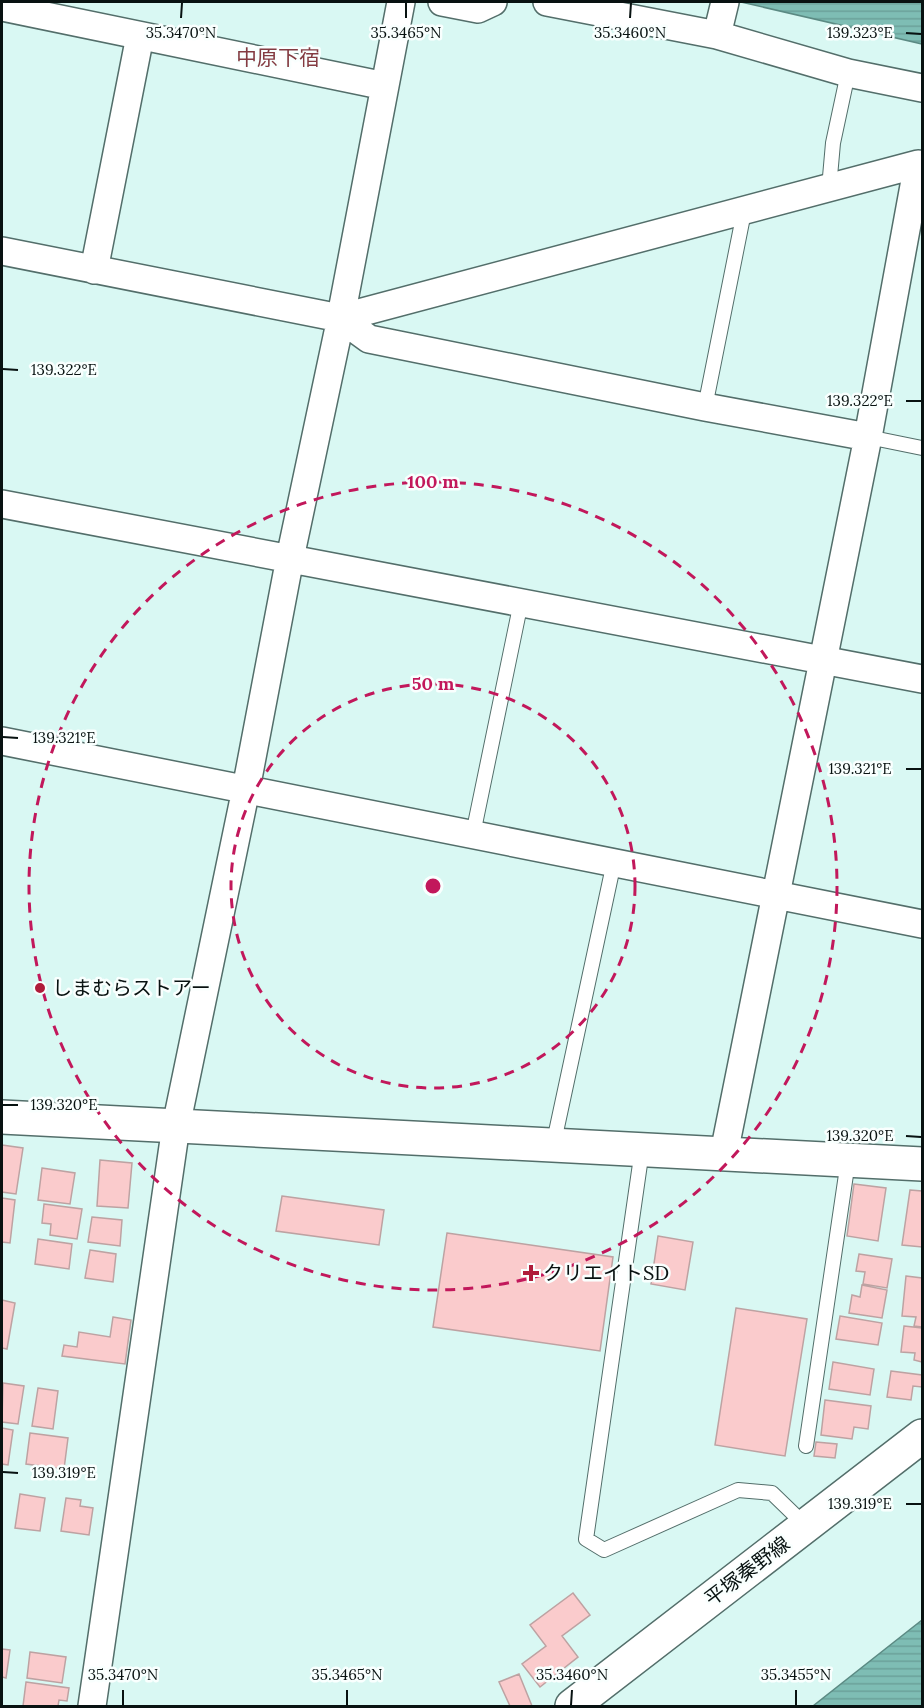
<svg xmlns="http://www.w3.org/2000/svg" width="924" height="1708" viewBox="0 0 924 1708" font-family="Lora,'Noto Sans JP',serif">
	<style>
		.water { fill: url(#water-rules); stroke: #5b8a83; stroke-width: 1.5 }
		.building { fill: #facbcc; stroke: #bda2a2; stroke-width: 1.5 }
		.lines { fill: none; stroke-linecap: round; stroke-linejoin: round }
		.lane-casing { stroke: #536e6a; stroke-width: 16 }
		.street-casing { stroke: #536e6a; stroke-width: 30 }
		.secondary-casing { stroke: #536e6a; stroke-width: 36 }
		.primary-casing { stroke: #536e6a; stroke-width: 36 }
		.lane { stroke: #fff; stroke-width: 14 }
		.street { stroke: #fff; stroke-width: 27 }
		.secondary { stroke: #fff; stroke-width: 33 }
		.primary { stroke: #fff; stroke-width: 33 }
		.ticks { fill: none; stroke: #081211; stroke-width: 2 }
		.ring { fill: none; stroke: #c2185b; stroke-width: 3; stroke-dasharray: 10 8 }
		.poi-dot { fill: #af1c3a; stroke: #f9fffe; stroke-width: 2 }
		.labels { text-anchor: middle; stroke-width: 5; stroke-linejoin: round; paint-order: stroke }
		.poi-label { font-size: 20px; fill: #081211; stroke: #f9fffe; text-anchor: start }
		.street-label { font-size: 20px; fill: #081211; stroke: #f9fffe }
		.neighbourhood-label { font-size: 21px; fill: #833b41; stroke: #f9fffe }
		.ticks-label { font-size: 15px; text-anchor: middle; fill: #081211; stroke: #f9fffe; stroke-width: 5; stroke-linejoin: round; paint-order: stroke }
		.centre { fill: #c2185b; stroke: #f9fffe; stroke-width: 3 }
		.ring-label { font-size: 18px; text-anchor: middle; font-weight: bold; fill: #c2185b; stroke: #f9fffe; stroke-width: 5; stroke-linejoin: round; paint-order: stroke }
	</style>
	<defs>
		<pattern id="water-rules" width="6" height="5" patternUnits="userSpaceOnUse" patternTransform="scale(1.5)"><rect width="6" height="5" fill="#7ebdb4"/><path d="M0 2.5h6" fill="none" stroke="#6ba19a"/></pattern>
	</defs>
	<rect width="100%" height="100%" fill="#d9f8f3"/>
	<path class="water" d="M741,2H922V44Z
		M922,1620V1706H813Z"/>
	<path class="building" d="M2,1145L23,1148L16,1194L2,1192Z
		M100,1160L132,1163L128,1208L97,1206Z
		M42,1168L75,1173L70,1204L38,1200Z
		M854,1184L886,1188L878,1241L847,1236Z
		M910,1190L922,1191V1247L902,1245Z
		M282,1196L384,1210L379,1245L276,1231Z
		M2,1198L15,1200L10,1243L2,1242Z
		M44,1204L82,1209L77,1239L50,1235L51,1224L42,1223Z
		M92,1217L122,1220L120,1246L88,1242Z
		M447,1233L613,1257L600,1351L433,1327Z
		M658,1236L693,1242L685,1290L651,1284Z
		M38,1239L72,1244L69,1269L35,1264Z
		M90,1250L116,1254L113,1282L85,1278Z
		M859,1254L892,1259L887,1288L863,1284L865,1272L856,1271Z
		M906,1276L922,1278V1327L914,1326L916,1317L902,1316Z
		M862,1285L887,1290L882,1318L849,1313L852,1295L860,1297Z
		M2,1300L15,1303L7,1349L2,1348Z
		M736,1308L807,1319L785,1456L715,1445Z
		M840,1316L882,1323L878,1345L836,1339Z
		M113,1317L131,1320L125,1364L62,1356L64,1345L77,1347L79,1332L110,1337Z
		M904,1326L922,1328V1362L914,1360L915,1353L901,1352Z
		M833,1362L874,1369L870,1395L829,1389Z
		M891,1371L922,1375V1387L913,1386L911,1400L887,1397Z
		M3,1383L24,1386L18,1424L2,1422Z
		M38,1388L58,1391L53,1429L32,1426Z
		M825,1400L871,1406L868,1429L854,1427L852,1439L821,1435Z
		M2,1428L13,1430L8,1465L2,1464Z
		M30,1433L68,1438L64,1469L26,1464Z
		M816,1442L837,1444L835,1458L814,1456Z
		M20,1494L45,1498L40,1531L15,1528Z
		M66,1498L81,1500L80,1506L93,1508L89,1535L61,1531Z
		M573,1593L590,1615L562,1636L578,1657L540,1687L522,1664L546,1646L530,1625Z
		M2,1649L10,1650L6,1678L2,1677Z
		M30,1652L66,1657L62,1683L27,1678Z
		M519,1674L532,1706H510L499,1682Z
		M26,1682L69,1688L67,1701L59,1700L58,1706H23Z"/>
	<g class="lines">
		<defs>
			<path id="lane" d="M829,188L833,143L848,73
				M705,407L744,212
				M868,437L922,448
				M473,834L521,602
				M553,1146L614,862
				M642,1150L586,1539L604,1550L738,1490L772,1493L806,1526
				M806,1446L848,1161"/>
			<path id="street" d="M442,2L478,9L493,2
				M547,2L717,35L725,2
				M2,7L385,86
				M717,35L848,73L922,88
				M2,251L340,318L369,339L705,407L868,437
				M94,270L140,36
				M340,318L918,164L868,437L724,1153
				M2,504L922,679
				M2,741L922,924
				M92,1706L176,1126L246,789L290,558L338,332L401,2"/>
			<path id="secondary" d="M2,1117L922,1164"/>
			<path id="primary" d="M572,1706L922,1436"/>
		</defs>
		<use href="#lane" class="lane-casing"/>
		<use href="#street" class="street-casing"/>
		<use href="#secondary" class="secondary-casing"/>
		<use href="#primary" class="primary-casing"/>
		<use href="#lane" class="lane"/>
		<use href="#street" class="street"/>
		<use href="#secondary" class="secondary"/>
		<use href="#primary" class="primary"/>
	</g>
	<path class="ticks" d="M181,18L182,3M406,18V3M630,18L631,3M906,33L921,34M3,369L18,370M906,401H921M3,737L18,738M906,769H921M3,1105H18M906,1136L921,1137M3,1472L18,1473M906,1504H921M123,1705V1690M347,1705V1690M571,1705L572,1690M796,1705V1690"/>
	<g class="ring">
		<circle cx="433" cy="886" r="202"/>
		<circle cx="433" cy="886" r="404"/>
	</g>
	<g class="poi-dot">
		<circle cx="40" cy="988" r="6"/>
		<path d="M528 1264h6v6h6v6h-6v6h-6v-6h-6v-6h6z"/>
	</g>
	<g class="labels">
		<g class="poi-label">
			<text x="52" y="995">しまむらストアー</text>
			<text x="543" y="1280">クリエイトSD</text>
		</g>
		<g class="street-label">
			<text transform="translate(747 1571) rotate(-37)" y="7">平塚秦野線</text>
		</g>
		<g class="neighbourhood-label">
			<text x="278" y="65">中原下宿</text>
		</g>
	</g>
	<g class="ticks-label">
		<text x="181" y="38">35.3470°N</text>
		<text x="406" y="38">35.3465°N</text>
		<text x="630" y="38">35.3460°N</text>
		<text x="860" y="38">139.323°E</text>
		<text x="64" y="375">139.322°E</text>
		<text x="860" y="406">139.322°E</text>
		<text x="64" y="743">139.321°E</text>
		<text x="860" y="774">139.321°E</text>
		<text x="64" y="1110">139.320°E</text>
		<text x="860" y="1141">139.320°E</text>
		<text x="64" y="1478">139.319°E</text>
		<text x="860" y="1509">139.319°E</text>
		<text x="123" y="1680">35.3470°N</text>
		<text x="347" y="1680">35.3465°N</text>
		<text x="572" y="1680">35.3460°N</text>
		<text x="796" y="1680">35.3455°N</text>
	</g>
	<circle cx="433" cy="886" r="9" class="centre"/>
	<g class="ring-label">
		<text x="433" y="488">100 m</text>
		<text x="433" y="690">50 m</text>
	</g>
	<rect width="924" height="1708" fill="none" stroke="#081211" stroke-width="6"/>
</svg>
